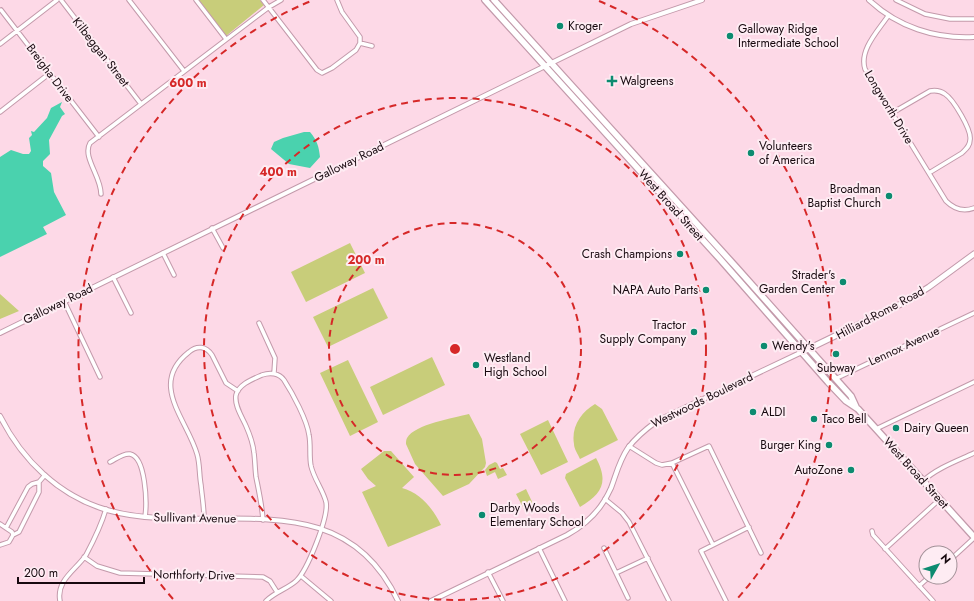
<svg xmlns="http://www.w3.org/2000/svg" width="974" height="601" viewBox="0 0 974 601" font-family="Jost,sans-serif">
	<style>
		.green { fill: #c8cd7a }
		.water { fill: #4ad2ae }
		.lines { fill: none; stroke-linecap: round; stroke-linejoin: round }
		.minor-casing { stroke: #c39aab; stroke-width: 5.5 }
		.tertiary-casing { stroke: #c39aab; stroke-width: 6 }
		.secondary-casing { stroke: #c39aab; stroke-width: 7 }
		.primary-casing { stroke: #c39aab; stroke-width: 8 }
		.minor { stroke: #fff; stroke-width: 3.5 }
		.tertiary { stroke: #fff; stroke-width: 4 }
		.secondary { stroke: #fff; stroke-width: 5 }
		.primary { stroke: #fff; stroke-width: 5.5 }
		.ring { fill: none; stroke: #d62828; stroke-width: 2; stroke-dasharray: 7 5 }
		.poi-dot { fill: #0c8b70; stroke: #feecf3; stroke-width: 1.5 }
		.labels { text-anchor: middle; stroke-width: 4; stroke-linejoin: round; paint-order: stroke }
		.poi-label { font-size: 12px; fill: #17090f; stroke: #feecf3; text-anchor: start }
		.street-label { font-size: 12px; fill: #17090f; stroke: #feecf3 }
		.centre { fill: #d62828; stroke: #feecf3; stroke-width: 2 }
		.ring-label { font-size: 12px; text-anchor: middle; font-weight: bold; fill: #d62828; stroke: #feecf3; stroke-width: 4; stroke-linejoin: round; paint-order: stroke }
	</style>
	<rect width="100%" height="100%" fill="#fdd9e7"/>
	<path class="green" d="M197,0H260L264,5L226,36Z
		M350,243L365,273L306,302L291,272Z
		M373,288L388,318L328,347L313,317Z
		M0,294L19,311L0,319Z
		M432,357L445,385L383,415L370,387Z
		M348,360L378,422L350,436L320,373Z
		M595,404L602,409L618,440L580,459C578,454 574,449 574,444C571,427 581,412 595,404Z
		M469,414L482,439L486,463L485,467L469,484L443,496L415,464L406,444C406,442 406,440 407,438C415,424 454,418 469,414Z
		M548,420L568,462L541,475L520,434Z
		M384,451H391L414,477L402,488C421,493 433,509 441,525L388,547L362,492L376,486L368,479L361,469Z
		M596,458C609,482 602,494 580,507L565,478L566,474Z
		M497,463L500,469L503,468L507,475L498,479L495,472L487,476L485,470L489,465L495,462Z
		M526,489L535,508L526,513L516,494Z"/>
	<path class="water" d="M62,102L60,107L65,114L62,116L49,140L50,154L43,161V166L51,173L54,192L66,215L43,227L47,234L0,257V157L11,150L23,154H29L31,151L29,138L32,135L31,131L34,132L47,118L51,108Z
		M304,132H310C317,140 319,147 320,157L310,168L289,164L271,149L274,142L283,138Z"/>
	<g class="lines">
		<defs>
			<path id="minor" d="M61,0L141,104
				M129,0L184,71
				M196,0L226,39
				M263,0L317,70L322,73L332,68L356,50L360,43V37L342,12L337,0
				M896,0L925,14L950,19H974
				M1,10L99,137
				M888,16C878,31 859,50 865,69L946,201C954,209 963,212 974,208
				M360,43L372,46
				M0,44L57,0
				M0,112L50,73
				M892,113L930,91C936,90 941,91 945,94C953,99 972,130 970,140C970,146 966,149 962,153L929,173
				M101,194C101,176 82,157 90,143L269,7L281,0
				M212,228L223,248
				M163,253L174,275
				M113,277L131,313
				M64,301L100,377
				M259,323L275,358L274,373
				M835,379L974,313
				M876,429L974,382
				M629,446L656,463L662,465L672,463L709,446L761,553
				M110,462C116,459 123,453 130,454C146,457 147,503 145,517
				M672,463L713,545
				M923,481C937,468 957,461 974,453
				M605,499L622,513L629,522L669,601
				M204,518C204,507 202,496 201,485C199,474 200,464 197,454C187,419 148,384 189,352C197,345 206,346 212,355L226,383L238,391
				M263,520C262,505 259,492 256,477C255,469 255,461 254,453C253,443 250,435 246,426C242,417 234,405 236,395C239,384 253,379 262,375C270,372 279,373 284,380C293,394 307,420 309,435C311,445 309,456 311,466C314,479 323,490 326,502C329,517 307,571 296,581C287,589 275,592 266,601
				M0,524L12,532L13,535L9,542L0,545
				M6,528L28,487L32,484L39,482L45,475
				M872,531L873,535L933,601
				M13,535L19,532L39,492V482
				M539,548L565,601
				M604,548L628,598
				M885,549L940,499
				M84,557L97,566L120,573L263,577L270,581L277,592
				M950,560L974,538
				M488,572L503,601
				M616,573L648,558
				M301,576L331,601
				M919,586L929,577
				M60,601C56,580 76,570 86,555C94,540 101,526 106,509
				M726,601L701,551L749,527"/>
			<path id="tertiary" d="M869,0C898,27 935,39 974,37
				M0,333L631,24L702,0
				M0,416C22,460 59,496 107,510C209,539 340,476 398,601
				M431,601L567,535C587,524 602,509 611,488C616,475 619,461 628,448C636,437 646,429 657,421L802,352"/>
			<path id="secondary" d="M802,352L907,301L929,287L974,254"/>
			<path id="primary" d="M485,0L720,259L828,382L846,401L858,409L974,537
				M494,0L736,267L851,396L856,407"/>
		</defs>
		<use href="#minor" class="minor-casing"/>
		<use href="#tertiary" class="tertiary-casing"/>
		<use href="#secondary" class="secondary-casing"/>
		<use href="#primary" class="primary-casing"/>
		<use href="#minor" class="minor"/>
		<use href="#tertiary" class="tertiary"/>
		<use href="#secondary" class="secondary"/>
		<use href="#primary" class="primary"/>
	</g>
	<g class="ring">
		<circle cx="455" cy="349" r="126"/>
		<circle cx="455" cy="349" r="251"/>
		<path d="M173 599A377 377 0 0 1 311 1M599 1A377 377 0 0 1 737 599"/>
	</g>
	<g class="poi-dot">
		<circle cx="560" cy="26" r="4"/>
		<circle cx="730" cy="36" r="4"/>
		<path d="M610 75h4v4h4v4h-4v4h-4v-4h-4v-4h4z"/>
		<circle cx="751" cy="153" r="4"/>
		<circle cx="889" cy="196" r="4"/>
		<circle cx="680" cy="254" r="4"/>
		<circle cx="843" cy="282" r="4"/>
		<circle cx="706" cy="290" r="4"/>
		<circle cx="694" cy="332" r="4"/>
		<circle cx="764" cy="346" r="4"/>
		<circle cx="836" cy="354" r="4"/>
		<circle cx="476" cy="365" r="4"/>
		<circle cx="753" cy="412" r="4"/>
		<circle cx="814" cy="419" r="4"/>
		<circle cx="896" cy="428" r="4"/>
		<circle cx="829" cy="445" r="4"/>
		<circle cx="851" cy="470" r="4"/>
		<circle cx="482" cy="515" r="4"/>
	</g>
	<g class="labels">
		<g class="poi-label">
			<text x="568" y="30">Kroger</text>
			<text x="738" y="33">Galloway Ridge<tspan x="738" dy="14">Intermediate School</tspan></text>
			<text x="620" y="85">Walgreens</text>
			<text x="759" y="150">Volunteers<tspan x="759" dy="14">of America</tspan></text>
			<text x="881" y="193" text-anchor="end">Broadman<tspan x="881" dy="14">Baptist Church</tspan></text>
			<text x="672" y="258" text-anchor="end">Crash Champions</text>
			<text x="835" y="279" text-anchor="end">Strader's<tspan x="835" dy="14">Garden Center</tspan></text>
			<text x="698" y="294" text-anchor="end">NAPA Auto Parts</text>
			<text x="686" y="329" text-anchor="end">Tractor<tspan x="686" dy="14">Supply Company</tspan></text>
			<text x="772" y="350">Wendy's</text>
			<text x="484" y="362">Westland<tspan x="484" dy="14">High School</tspan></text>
			<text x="836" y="372" text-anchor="middle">Subway</text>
			<text x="761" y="416">ALDI</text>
			<text x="822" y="423">Taco Bell</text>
			<text x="904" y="432">Dairy Queen</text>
			<text x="821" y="449" text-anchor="end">Burger King</text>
			<text x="843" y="474" text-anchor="end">AutoZone</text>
			<text x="490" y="512">Darby Woods<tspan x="490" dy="14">Elementary School</tspan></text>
		</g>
		<g class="street-label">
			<text transform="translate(101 52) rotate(52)" y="4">Kilbeggan Street</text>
			<text transform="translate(50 73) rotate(53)" y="4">Breigha Drive</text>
			<text transform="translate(889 107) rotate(59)" y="4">Longworth Drive</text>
			<text transform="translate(349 162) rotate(-26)" y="4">Galloway Road</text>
			<text transform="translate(671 205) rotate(48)" y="4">West Broad Street</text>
			<text transform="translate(58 304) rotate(-26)" y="4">Galloway Road</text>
			<text transform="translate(880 313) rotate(-28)" y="4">Hilliard-Rome Road</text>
			<text transform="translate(904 346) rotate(-25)" y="4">Lennox Avenue</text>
			<text transform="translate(702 400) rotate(-26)" y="4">Westwoods Boulevard</text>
			<text transform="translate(916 473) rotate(48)" y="4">West Broad Street</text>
			<text transform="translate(195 518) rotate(1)" y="4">Sullivant Avenue</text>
			<text transform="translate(194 575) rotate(1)" y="4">Northforty Drive</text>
		</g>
	</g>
	<circle cx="455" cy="349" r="6" class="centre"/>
	<g class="ring-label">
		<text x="188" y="87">600 m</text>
		<text x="278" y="176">400 m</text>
		<text x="366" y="264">200 m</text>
	</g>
	<g transform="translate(938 565) rotate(51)"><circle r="19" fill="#feecf3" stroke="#a29198"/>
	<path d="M0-3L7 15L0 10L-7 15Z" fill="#0c8b70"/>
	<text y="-6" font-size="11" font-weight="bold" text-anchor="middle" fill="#17090f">N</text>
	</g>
	<path d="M18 577v6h126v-6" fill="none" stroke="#17090f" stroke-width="2"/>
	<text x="24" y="577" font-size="12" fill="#17090f" stroke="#feecf3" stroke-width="3" paint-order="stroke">200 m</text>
</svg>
